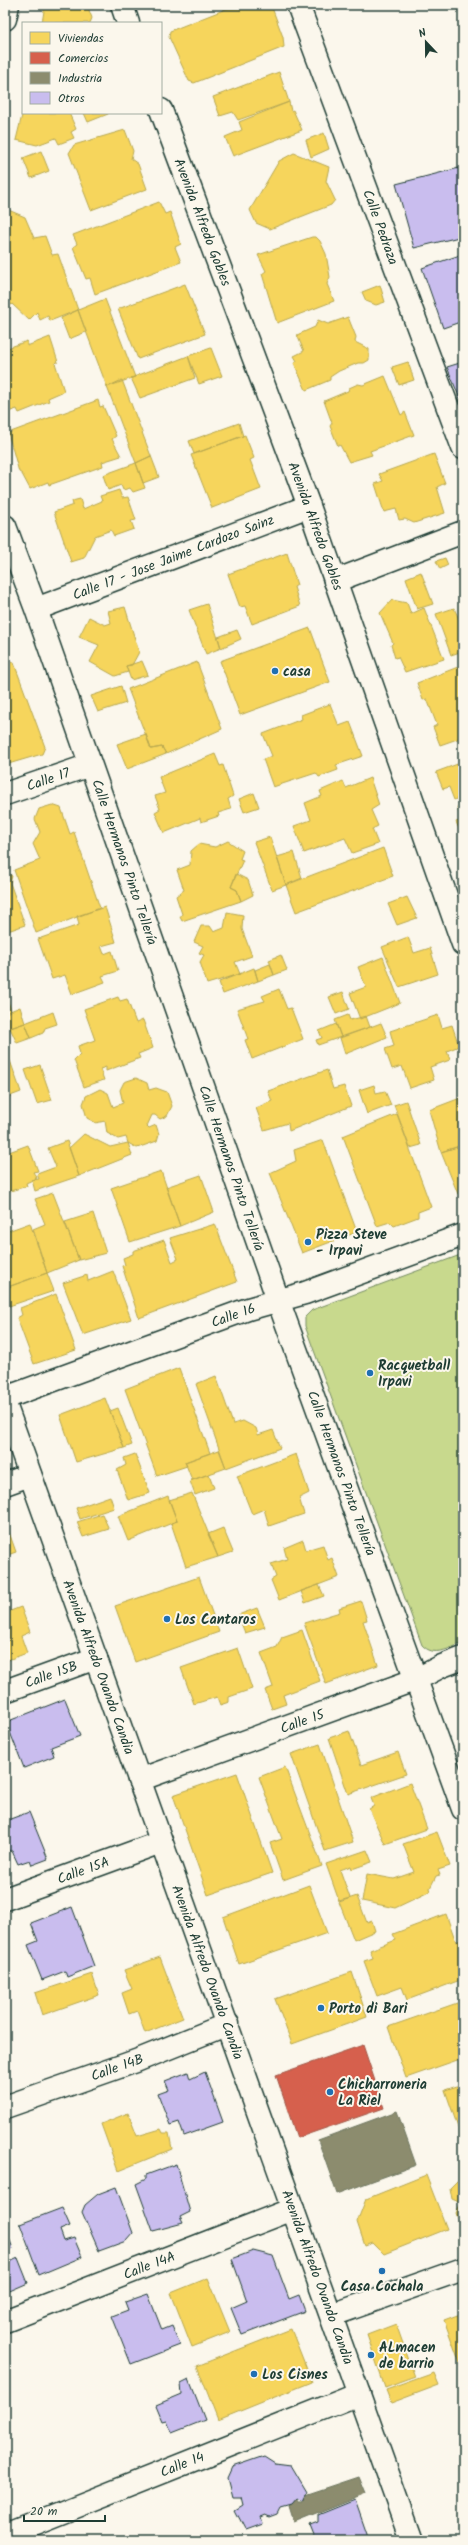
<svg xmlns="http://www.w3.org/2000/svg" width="468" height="2545" viewBox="0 0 468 2545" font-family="Kalam,sans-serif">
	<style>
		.green { fill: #c8d98d; stroke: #748b60 }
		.homes { fill: #f6d55c; stroke: #b6a750 }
		.shops { fill: #d6604d; stroke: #9f5646 }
		.industry { fill: #8c8c6e; stroke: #6b745d }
		.building { fill: #c9bdee; stroke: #1f3d34 }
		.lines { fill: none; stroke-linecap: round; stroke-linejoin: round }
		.minor-casing { stroke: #1f3d34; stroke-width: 25 }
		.major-casing { stroke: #1f3d34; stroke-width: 25 }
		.minor { stroke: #fbf7ec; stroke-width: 22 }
		.major { stroke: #fbf7ec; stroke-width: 22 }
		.poi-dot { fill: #1f6fb2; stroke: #fbf7ec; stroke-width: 1.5 }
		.labels { text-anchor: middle; stroke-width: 4; stroke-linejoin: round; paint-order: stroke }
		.street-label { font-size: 14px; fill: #1f3d34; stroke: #fbf7ec }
		.poi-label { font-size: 14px; font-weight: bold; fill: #1f3d34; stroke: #fbf7ec; text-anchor: start }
	</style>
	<rect width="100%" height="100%" fill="#fbf7ec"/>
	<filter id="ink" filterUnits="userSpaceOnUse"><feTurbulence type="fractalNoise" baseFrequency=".025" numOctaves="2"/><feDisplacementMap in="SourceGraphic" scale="8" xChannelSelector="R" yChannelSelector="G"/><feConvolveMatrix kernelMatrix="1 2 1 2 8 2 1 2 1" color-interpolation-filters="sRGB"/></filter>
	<g filter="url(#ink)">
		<path class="green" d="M463,1254V1643C449,1648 434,1658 422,1645L305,1326V1317L312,1310Z"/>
		<path class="homes" d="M45,5H87L92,18L90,23H42Z
			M236,5H271L283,37L284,47L194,83L189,81L169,37L170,31Z
			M279,72L289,102L238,120L233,112L220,116L213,97Z
			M289,102L291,111L293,110L302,130L233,156L225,137L242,130L239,122Z
			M23,111V113H69L76,129L71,132L74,138L59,144L56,138L37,145L16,140Z
			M84,113H108V114L88,122Z
			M125,130L133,151L131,159L138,164L147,189L91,210L69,153L74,145Z
			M324,133L329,149L311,157L306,140Z
			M41,151L49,171L31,178L23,158Z
			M294,153L329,167L326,181L335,200L331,205L270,229L256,223L250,210L279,161Z
			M159,202L165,214L170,212L181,244L175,247L181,262L95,294L90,278L86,279L73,247L77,244L73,235Z
			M6,209L25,217L34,238L45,236L52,255L58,254L78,310L50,321L48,316L40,320L37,312L29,320L12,304L8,307L5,305Z
			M312,237H316L320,241L326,254L330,277L327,284L334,301L277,323L262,274L266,271L258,255Z
			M185,284L205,334L138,359L118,309Z
			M380,285L385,302L376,305L366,301L362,292Z
			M105,299L135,377L107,387L78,310Z
			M78,310L86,332L69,339L61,318Z
			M348,317L356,337L355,342L369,349V360L364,363H358L339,371L330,377V380L306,390L294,363L297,361L294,356L304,351L297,335L315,327L318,320L328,324Z
			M50,337L58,362L55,363L64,391L48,398L49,401L19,413L17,409L5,413V349L27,341V346Z
			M211,348L222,376L199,384L188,356Z
			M188,356L195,378L140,398L131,378Z
			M408,362L414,380L399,385L392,367Z
			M385,376L401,415L405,412L414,435L370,451L372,455L349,462L340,445L338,446L330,426L332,423L324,401L348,391L349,388L358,384L363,385Z
			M122,380L151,456L136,463L107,387Z
			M98,400L100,407L103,406L116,436L112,439L121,456L102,462L103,466L49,485L48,482L30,489L22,474L19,472L8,433Z
			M239,423L243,436L194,454L189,441Z
			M245,435L254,458L250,460L261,489L212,508L191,455Z
			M434,454L445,483L437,487L445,513L414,523L405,519L399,520L396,509L384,512L375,484L383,481L379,474Z
			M151,456L159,477L143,483L136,463Z
			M136,463L145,488L133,492L130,488L123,490L121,485L108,490L103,475Z
			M119,490L122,498L128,497L136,520L131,521L134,529L114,536L111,530L95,536L84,558L71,562L54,512L73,505L72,501L80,499L83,509L102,501L100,496Z
			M287,553L297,585L294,587L300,606L252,624L245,606L240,607L228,574Z
			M445,558L448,565L440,569L436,561Z
			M421,572L433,604L417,609L406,578Z
			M392,600L407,603L411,614L424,608L444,659L405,672L398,657L395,658L391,645L393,643L380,613Z
			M207,604L221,648L206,654L189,610Z
			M125,607L139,652L132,665L126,666L128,672L115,676L90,662L99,645L79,637L89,617L105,625L111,623L108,611Z
			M454,608L463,628V651L451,655L436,614Z
			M310,628L330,682L240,715L220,661Z
			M237,630L241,639L221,648L218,637Z
			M8,661L14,663L45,747L42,754L5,765V662Z
			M142,661L148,675L131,680L126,666Z
			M197,662L222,729L166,754L162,747L151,749L128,689Z
			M463,665V737L440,745L433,727L437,725L427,699L423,700L417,683Z
			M121,686L126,703L98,712L91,696Z
			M330,704L339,726L350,722L363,756L336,765L338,770L319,777L316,773L273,787L263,759L272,756L263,734L302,719L301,715Z
			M146,734L151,749L162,747L166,754L127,769L117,744Z
			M215,754L220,766L223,765L233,796L228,799L231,809L218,813L219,816L201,822L200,818L164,833L155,812L160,809L155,796L165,793L159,777Z
			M463,762V796L454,800L449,787L443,789L436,772Z
			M370,778L379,805L371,810L378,826L372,829L378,844L352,853L345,838L304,853L294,826L311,820L305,803L322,796L320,791L343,781L346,788Z
			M254,793L259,807L244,812L239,799Z
			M52,805L61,808L70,834L74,832L100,908L36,933L14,870L40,860L33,844L40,832L35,819L39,809Z
			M463,805V838L456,822L462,820L457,807Z
			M270,837L286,885L272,890L254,842Z
			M228,841L243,851L240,859L243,860L231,887L237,890L241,901L182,921L180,917L182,914L176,896L184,890L177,870L190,865L191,851L199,844L215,847Z
			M383,848L393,876L296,912L286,885Z
			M294,852L302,878L286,885L277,857Z
			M5,868L7,873L12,876L10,883L25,925L5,932Z
			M236,874L248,880L253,895L241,901L237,890L231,887Z
			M407,897L417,918L397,925L388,904Z
			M105,907L116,942L101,946L104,954L112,951L118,971L102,976L105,982L72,994L65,975L52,979L38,939L79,925L77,916Z
			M227,912L243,915L242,929L252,956L235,962L240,974L207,984L200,962L204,955L199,953L203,946L194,942L201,926H210L214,932L224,928Z
			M408,937L414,953L430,948L438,974L399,987L382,947Z
			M281,955L287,970L274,975L269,960Z
			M383,957L400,1003L360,1019L350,993L366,987L358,967Z
			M270,964L274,975L258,981L255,970Z
			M254,968L258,981L223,994L219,982Z
			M279,989L287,1009L291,1008L303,1039L252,1059L245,1040L248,1039L237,1009L265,1001L262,996Z
			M5,991L11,1011L5,1013Z
			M343,992L349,1009L336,1014L329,997Z
			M118,997L120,1001L127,999L136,1023L143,1020L153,1048L138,1054L140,1058L106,1071V1067L100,1069L104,1080L84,1087L74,1060L80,1054L78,1046L95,1040L84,1009Z
			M20,1007L25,1023L5,1030V1013Z
			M53,1012L57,1024L45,1028L43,1033L31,1038L25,1023Z
			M348,1015L350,1020L366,1016L370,1027L341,1037L335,1020Z
			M438,1015L442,1028L452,1025L459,1046L447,1051L450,1060L430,1067L434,1080L410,1088L402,1066L392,1069L385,1049L394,1046L390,1031Z
			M25,1023L31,1038L17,1043L10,1028Z
			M381,1023L387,1037L345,1054L340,1038Z
			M336,1024L341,1037L318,1045L316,1040L322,1038L319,1031Z
			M7,1052L21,1092L5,1098V1053Z
			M40,1065L52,1100L37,1104L25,1070Z
			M327,1070L333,1089L344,1086L351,1106L289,1131L288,1123L264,1130L256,1108L272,1101L268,1091Z
			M136,1078L147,1083L149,1090L156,1088L167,1092L172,1106L167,1116L160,1119L155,1115H152L147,1126L149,1128L156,1125L159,1134L157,1141L137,1148L128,1143L126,1137L118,1139L107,1133L105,1121L96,1123L87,1118L83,1104L86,1096L100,1089L108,1093L113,1107L123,1103L120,1090L124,1082Z
			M374,1085L376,1093L385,1091L391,1105L367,1114L359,1090Z
			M463,1097V1145L441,1152L429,1110Z
			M406,1101L421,1145L410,1148L394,1105Z
			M397,1114L431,1207L418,1212V1217L394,1226L390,1222L377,1226L343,1136Z
			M84,1134L110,1147L128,1143L132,1155L79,1176L69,1148Z
			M323,1140L357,1232L302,1253L270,1173L296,1161L294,1150Z
			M67,1141L79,1176L35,1191L32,1180L39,1179L37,1174L56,1167L48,1148Z
			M5,1142L9,1152L28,1145L38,1171L33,1172L37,1178L26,1183L27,1186L7,1192L5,1191Z
			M463,1145V1193L458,1194L441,1152Z
			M161,1171L180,1226L130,1242L111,1188Z
			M201,1175L214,1212L180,1226L166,1187Z
			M53,1193L79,1260L47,1273L33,1229L45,1224L35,1199Z
			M93,1213L106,1253L79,1260L65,1222Z
			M30,1223L47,1273L5,1288V1232Z
			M215,1224L237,1282L139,1318L122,1266L125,1265L123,1258L133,1254V1251L164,1240L172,1262L178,1259L170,1238Z
			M113,1271L131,1319L83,1335L63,1283L87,1275L88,1281Z
			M47,1273L54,1291L9,1306L5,1288Z
			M56,1294L76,1350L34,1364L17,1318L22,1315L20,1308Z
			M179,1368L210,1453L185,1462L187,1466L157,1476L125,1389Z
			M216,1376L233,1424L243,1421L256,1428L258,1435L273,1430L280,1448L226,1468L196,1384Z
			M105,1398L124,1448L76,1462L60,1415Z
			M118,1408L132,1445L124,1448L110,1411Z
			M219,1450L226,1468L192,1480L185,1462Z
			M135,1454L150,1493L128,1500L117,1470L126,1465L124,1458Z
			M296,1454L309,1493L299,1498L304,1514L269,1526L264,1509L252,1514L237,1476Z
			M209,1474L214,1488L195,1495L190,1481Z
			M192,1493L218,1557L186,1567L171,1523L177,1521L169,1500Z
			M110,1496L114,1508L80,1519L76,1508Z
			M168,1496L177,1521L128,1541L118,1516Z
			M102,1514L109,1529L83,1537L77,1522Z
			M5,1521L16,1552L5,1556Z
			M223,1528L233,1552L218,1557L208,1534Z
			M303,1540L306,1550L323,1545L328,1560L332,1558L339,1577L279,1600L271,1580L276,1577L271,1564L287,1559L284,1548Z
			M199,1577L219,1632L135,1662L115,1606Z
			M319,1585L324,1596L305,1603L301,1591Z
			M361,1601L367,1620L363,1621L378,1665L326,1684L304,1623L340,1612L339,1608Z
			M21,1607L30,1632L21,1636L27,1653L5,1661V1613Z
			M257,1608L265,1627L245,1633L238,1615Z
			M302,1630L320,1681L283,1695L286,1704L272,1709L265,1690L273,1687L261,1653L277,1647L282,1637Z
			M238,1648L252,1689L229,1697V1702L220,1705L217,1697L194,1704L181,1668Z
			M349,1731L361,1765L398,1752L406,1774L348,1794L329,1738Z
			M320,1744L353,1842L325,1851L291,1754Z
			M285,1767L322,1866L283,1880L270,1843L282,1839L259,1777Z
			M237,1773L272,1873L208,1895L173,1795Z
			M410,1783L427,1829L385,1844L369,1809L374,1806L371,1798Z
			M437,1832L450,1866L438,1870L440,1875L436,1876L430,1888L431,1891L395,1908L362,1901L367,1874L394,1879L414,1872L403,1844Z
			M367,1850L372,1862L352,1869L351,1866L340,1870L350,1898L339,1901L326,1864Z
			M309,1885L327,1933L239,1964L223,1917Z
			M357,1896L367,1923L372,1921L375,1931L354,1940L339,1902Z
			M446,1914L456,1942L461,1940L463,1944V1979L407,2000L402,1987L377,1996L364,1961L373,1958L370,1950L396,1940L393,1934Z
			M160,1957L183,2018L145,2033L137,2011L129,2014L122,1993L132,1989L124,1970Z
			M352,1972L367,2017L292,2044L275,1999Z
			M92,1974L99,1995L42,2015L35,1993Z
			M463,2001V2058L406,2078L388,2027Z
			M463,2084V2142L445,2090Z
			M128,2113L137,2136L161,2129L163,2133H169L172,2149L118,2171L101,2124Z
			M426,2175L447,2229L384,2254L373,2243L365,2246L357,2222L366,2199Z
			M463,2175V2232L456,2213L461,2203L452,2199L450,2188Z
			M208,2278L230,2332L192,2347L171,2293Z
			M463,2313V2365L461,2366L444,2320Z
			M396,2324L415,2377L385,2388L367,2335Z
			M291,2329L312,2382L218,2420L197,2366Z
			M434,2373L439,2385L391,2403L386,2390Z"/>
		<path class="shops" d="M363,2045L384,2108L297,2138L276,2075Z"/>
		<path class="industry" d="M397,2111L416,2165L337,2194L318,2140Z
			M359,2477L366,2494L294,2523L289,2507L296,2500L298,2503H302L305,2495Z"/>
		<path class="building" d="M463,167V236L414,248L396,184Z
			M463,254V321L443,328L422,268Z
			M463,362V406L447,367Z
			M65,1699L80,1736L51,1747L54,1756L24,1768L6,1722Z
			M29,1812L48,1859L32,1865L30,1860L18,1864L12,1851H9L5,1844V1821Z
			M72,1907L94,1966L67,1977L65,1971L42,1980L28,1945L38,1941L31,1923Z
			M188,2072L190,2079L205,2072L223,2122L184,2136L179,2122L170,2125L158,2094L169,2090L165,2081Z
			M176,2164L190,2212L180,2217L183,2223L153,2231L136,2184L146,2179V2175Z
			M116,2187L133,2233L126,2241L99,2251L82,2212L85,2205L98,2194Z
			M62,2208L70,2226L60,2230L64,2241L74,2238L82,2257L39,2275L20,2224Z
			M5,2226L13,2249L5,2252Z
			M253,2251L273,2256L289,2299L299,2295L305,2311L242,2335L231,2308L247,2301L232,2259Z
			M18,2258L28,2283L5,2293V2262L6,2264Z
			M148,2294L162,2330L172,2326L180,2345L131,2364L112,2316L128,2310L125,2302Z
			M189,2379L205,2420L172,2433L167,2421L163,2422L156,2405L182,2394L181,2383Z
			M264,2456L275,2463L291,2465L307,2492L302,2502L297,2499L292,2505L281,2508L278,2514L270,2517L265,2515L260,2517L262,2523L245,2529L235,2510L243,2505L241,2497H232L227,2478L232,2467Z
			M355,2500L369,2540H316L310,2525L318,2522V2515Z"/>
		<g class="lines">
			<defs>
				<path id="minor" d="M298,5L463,448
					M5,526L36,609L278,1300L463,1809
					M335,581L463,532
					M36,609L309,506
					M5,794L90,765
					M5,1398L248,1309L305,1293L463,1235
					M5,1484L30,1475
					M5,1691L96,1658
					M139,1780L417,1679L442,1666L463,1658
					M5,1899L161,1842
					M5,2107L136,2061L228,2024
					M332,2315L463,2269
					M5,2321L293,2209
					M5,2535L359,2394"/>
				<path id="major" d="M122,5L128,23
					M5,19L8,5
					M161,110L309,506L463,944
					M5,1404L411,2540"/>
			</defs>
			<use href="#minor" class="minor-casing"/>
			<use href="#major" class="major-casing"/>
			<use href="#minor" class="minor"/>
			<use href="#major" class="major"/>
		</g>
	</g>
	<g class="poi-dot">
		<circle cx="275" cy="671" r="4"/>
		<circle cx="308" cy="1242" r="4"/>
		<circle cx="370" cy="1373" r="4"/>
		<circle cx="167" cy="1619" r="4"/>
		<circle cx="321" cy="2008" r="4"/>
		<circle cx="330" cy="2092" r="4"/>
		<circle cx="382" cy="2271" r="4"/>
		<circle cx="371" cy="2355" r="4"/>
		<circle cx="254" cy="2374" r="4"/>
	</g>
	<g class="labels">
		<g class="street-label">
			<text transform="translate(203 222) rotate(69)" y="5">Avenida Alfredo Gobles</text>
			<text transform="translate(381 227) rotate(70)" y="5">Calle Pedraza</text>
			<text transform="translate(316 526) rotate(70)" y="5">Avenida Alfredo Gobles</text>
			<text transform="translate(173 557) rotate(-21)" y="5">Calle 17 - Jose Jaime Cardozo Sainz</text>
			<text transform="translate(48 779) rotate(-19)" y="5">Calle 17</text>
			<text transform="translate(125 862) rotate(71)" y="5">Calle Hermanos Pinto Tellería</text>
			<text transform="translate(232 1168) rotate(71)" y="5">Calle Hermanos Pinto Tellería</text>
			<text transform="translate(233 1315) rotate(-20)" y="5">Calle 16</text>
			<text transform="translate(342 1473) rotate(70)" y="5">Calle Hermanos Pinto Tellería</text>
			<text transform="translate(99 1667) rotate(70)" y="5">Avenida Alfredo Ovando Candia</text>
			<text transform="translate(51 1674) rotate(-20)" y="5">Calle 15B</text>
			<text transform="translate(302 1721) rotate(-20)" y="5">Calle 15</text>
			<text transform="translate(83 1870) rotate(-20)" y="5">Calle 15A</text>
			<text transform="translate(208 1972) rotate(70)" y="5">Avenida Alfredo Ovando Candia</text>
			<text transform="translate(117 2067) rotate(-20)" y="5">Calle 14B</text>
			<text transform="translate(149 2265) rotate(-21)" y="5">Calle 14A</text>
			<text transform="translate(318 2277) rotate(70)" y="5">Avenida Alfredo Ovando Candia</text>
			<text transform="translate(182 2464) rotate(-22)" y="5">Calle 14</text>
		</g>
		<g class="poi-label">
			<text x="283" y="676">casa</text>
			<text x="316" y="1239">Pizza Steve<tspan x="316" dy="16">- Irpavi</tspan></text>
			<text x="378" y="1370">Racquetball<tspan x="378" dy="16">Irpavi</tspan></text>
			<text x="175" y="1624">Los Cantaros</text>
			<text x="329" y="2013">Porto di Bari</text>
			<text x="338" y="2089">Chicharroneria<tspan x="338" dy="16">La Riel</tspan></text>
			<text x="382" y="2291" text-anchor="middle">Casa Cochala</text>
			<text x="379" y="2352">ALmacen<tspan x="379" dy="16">de barrio</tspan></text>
			<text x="262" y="2379">Los Cisnes</text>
		</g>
	</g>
	<rect width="468" height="2545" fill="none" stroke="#fbf7ec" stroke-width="20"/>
	<rect x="10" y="10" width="448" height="2525" fill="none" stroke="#1f3d34" stroke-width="1.5" filter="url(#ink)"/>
	<rect x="22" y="22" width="140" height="92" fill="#fbf7ec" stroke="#a3ada2"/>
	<rect x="30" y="32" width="20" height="12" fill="#f6d55c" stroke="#a3ada2"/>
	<text x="58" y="42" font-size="12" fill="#1f3d34">Viviendas</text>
	<rect x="30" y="52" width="20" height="12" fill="#d6604d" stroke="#a3ada2"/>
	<text x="58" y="62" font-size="12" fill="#1f3d34">Comercios</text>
	<rect x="30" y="72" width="20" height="12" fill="#8c8c6e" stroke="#a3ada2"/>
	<text x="58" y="82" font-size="12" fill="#1f3d34">Industria</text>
	<rect x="30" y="92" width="20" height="12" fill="#c9bdee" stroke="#a3ada2"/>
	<text x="58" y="102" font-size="12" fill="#1f3d34">Otros</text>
	<g transform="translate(426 42) rotate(338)" stroke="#fbf7ec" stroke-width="3" paint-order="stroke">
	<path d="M0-3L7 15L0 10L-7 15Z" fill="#1f3d34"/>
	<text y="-6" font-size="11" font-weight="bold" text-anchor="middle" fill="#1f3d34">N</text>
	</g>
	<path d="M24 2515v6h81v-6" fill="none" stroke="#1f3d34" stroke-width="2"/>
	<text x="30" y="2515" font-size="12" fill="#1f3d34" stroke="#fbf7ec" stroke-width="3" paint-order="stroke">20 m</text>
</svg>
